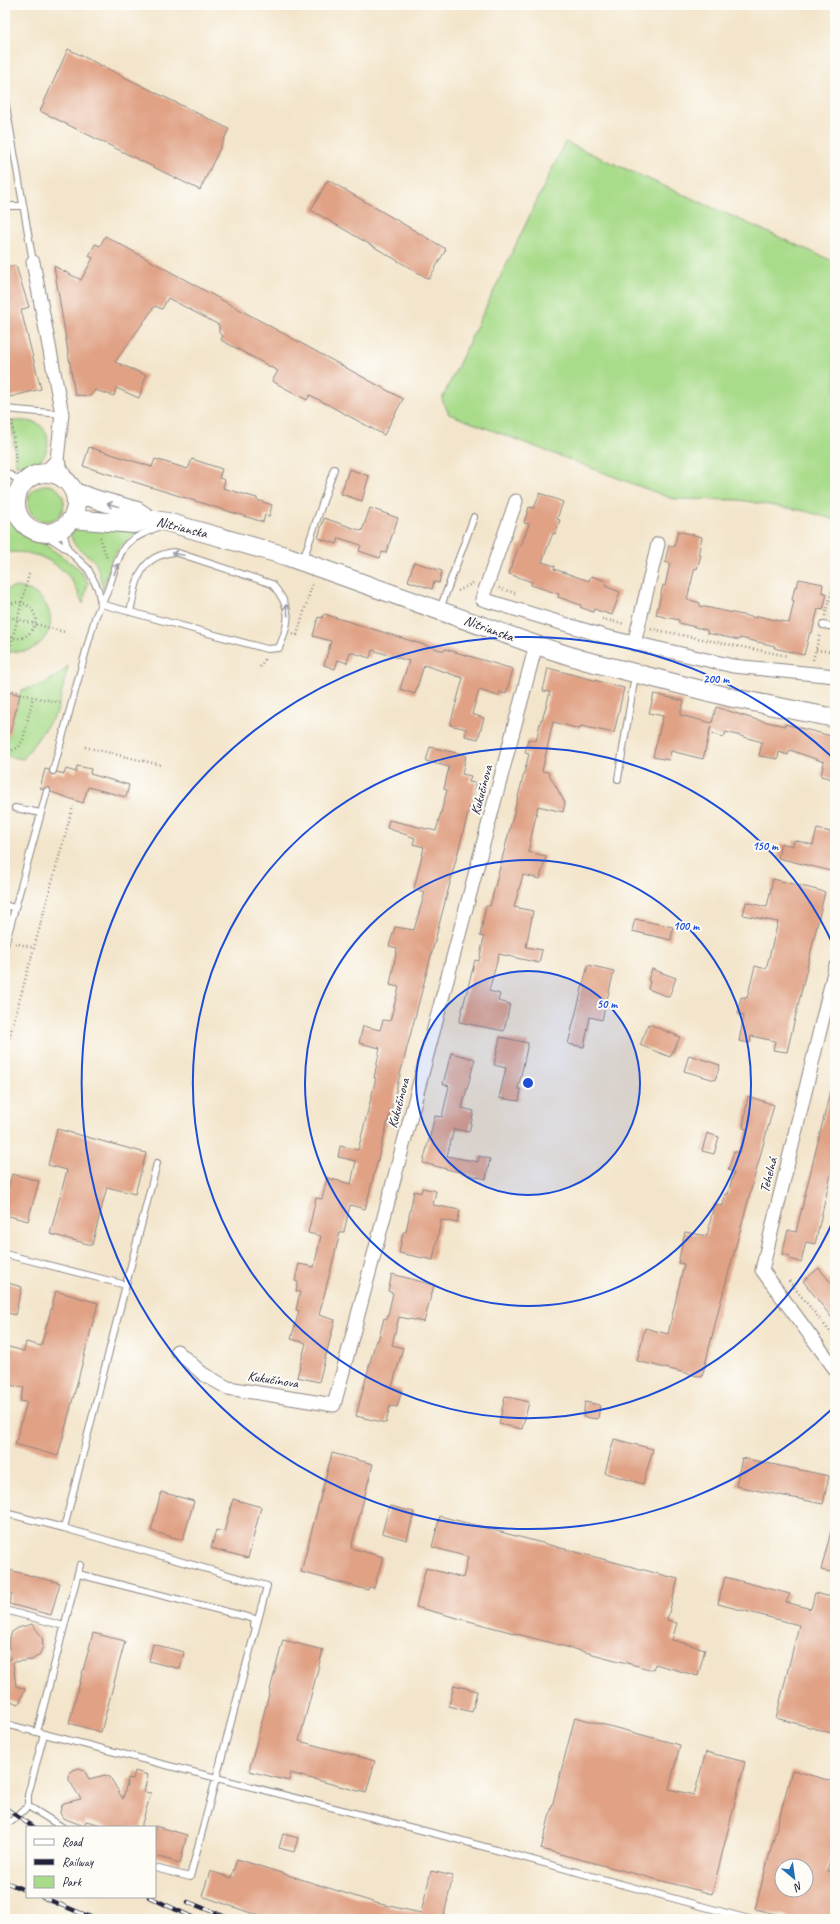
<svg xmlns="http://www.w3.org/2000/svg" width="840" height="1924" viewBox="0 0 840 1924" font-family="Caveat,sans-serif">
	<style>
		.green { fill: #a8db8a; stroke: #657e62 }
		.building { fill: #e0a184; fill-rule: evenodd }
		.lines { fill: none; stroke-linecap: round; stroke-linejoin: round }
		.service-casing { stroke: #8a8483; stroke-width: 8 }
		.minor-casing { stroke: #8a8483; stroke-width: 15 }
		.secondary-casing { stroke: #8a8483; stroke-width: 20 }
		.path { stroke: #8a8483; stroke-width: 2.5; stroke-dasharray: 1 3; stroke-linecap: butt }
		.service { stroke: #fff; stroke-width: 6 }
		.minor { stroke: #fff; stroke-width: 13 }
		.secondary { stroke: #fff; stroke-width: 18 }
		.rail-casing { stroke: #22223b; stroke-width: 4.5 }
		.rail { stroke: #fdfcf7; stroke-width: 3; stroke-dasharray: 9; stroke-linecap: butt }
		.oneway { stroke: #9c9ca7 }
		.ring { fill: none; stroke: #1d4ed8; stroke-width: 2 }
		.labels { text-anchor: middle; stroke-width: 4; stroke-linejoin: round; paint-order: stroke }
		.street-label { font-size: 14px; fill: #22223b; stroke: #fdfcf7 }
		.centre { fill: #1d4ed8; stroke: #fdfcf7; stroke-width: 2 }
		.ring-label { font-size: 12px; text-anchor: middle; font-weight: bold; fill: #1d4ed8; stroke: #fdfcf7; stroke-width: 4; stroke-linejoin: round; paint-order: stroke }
	</style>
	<rect width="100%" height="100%" fill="#fdfcf7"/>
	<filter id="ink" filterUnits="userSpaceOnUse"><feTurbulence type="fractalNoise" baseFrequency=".025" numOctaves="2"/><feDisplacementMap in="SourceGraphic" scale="8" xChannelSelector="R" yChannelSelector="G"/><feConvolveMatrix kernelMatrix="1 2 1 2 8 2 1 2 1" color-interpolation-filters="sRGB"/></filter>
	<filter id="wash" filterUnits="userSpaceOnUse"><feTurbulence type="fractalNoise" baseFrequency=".012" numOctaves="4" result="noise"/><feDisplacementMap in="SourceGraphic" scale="16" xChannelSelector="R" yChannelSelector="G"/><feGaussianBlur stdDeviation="0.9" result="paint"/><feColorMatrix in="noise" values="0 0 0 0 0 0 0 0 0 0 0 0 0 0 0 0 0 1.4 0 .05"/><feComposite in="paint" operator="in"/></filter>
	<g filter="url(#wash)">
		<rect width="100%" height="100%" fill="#f3e5cb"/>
		<path class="green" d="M565,142L835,262V520L805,511L739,500L673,499L449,414L442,399Z
			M12,421C21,421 32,420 40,425C53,435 49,458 34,464C28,466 22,465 16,465Z
			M28 503a18 18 0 1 1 36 0a18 18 0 1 1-36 0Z
			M5,516L24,536L46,545L78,568L88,582L83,604C79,595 76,586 70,578C55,559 29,549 5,553Z
			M77,527L133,528L144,531C113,543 112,561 103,589C101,582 99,569 95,562C87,552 67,546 72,530Z
			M16,587C49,590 64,628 35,647C25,654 16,650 5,653V590Z
			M68,666L57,712L23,759L10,757L5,749L21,690C40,687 54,680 68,666Z"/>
		<g id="blocks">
			<path class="building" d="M68,49L229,129L200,190L40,111Z
				M328,180L446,249L429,279L311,210Z
				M105,236L403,399L384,435L310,395L307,400L272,381L278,371L221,340L223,336L219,333V325L168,298L162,309L155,306L115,362L146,375L139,398L116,388L114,396L95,390L90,396L75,395L54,266L81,280L93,258L89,256L95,244L100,246Z
				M16,266L29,307L21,310L41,389L10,397L5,380V268Z
				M89,447L152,467L155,459L188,469L192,459L222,469L219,478L225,480L223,488L257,498V500L272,505L269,517L265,515L263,522L83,466Z
				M349,469L369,476L362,501L341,494Z
				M540,493L563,502L557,519L560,520L555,534L553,533L542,562L555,566L554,569L589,581L591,576L606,581L605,586L620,592L612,615L594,609L593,612L580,607L581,605L558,597L559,594L531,585L532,582L509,574L519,545L521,546L529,524L524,523L529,507L534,508Z
				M370,508L398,518L386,553L382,552L380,558L359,551L361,545L339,538L337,544L318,538L324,518L362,531Z
				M678,531L702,537L698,555H701L697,569L695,568L687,599L700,603V606L757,618L758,616L789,623L794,601L792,600L795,586L797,587L799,579L823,584L822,592L827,594L823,610L818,609L812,633L810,632L804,655L774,648L775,646L740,638L739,640L707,633V630L679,623V620L656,615L663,585L665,586L670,563L665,562L669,545L674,547Z
				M414,562L442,571L439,583L434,582L432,589L408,581Z
				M324,614L444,651L445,649L513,669L506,694L500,692L498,696L479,690L472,714L484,718L478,739L465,736L466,729L450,725L463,678L424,665L415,694L400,689L409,661L372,650L370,658L350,652L347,663L338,660L335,669L324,665L331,641L313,636L318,617L322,618Z
				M548,668L624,688L614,733L581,726L580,729L553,722L542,771L548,772L565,803L563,812L538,806L528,852L546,856L540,879L523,875L514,907L533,911L526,947L542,950L539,963L499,954L489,991L500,994L498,1001L510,1004L504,1031L459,1022L475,960L479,961L484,937L480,936L486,906H490L529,754L525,753L528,739L536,741L541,719L542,720L550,692L543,691Z
				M5,691L20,695L9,736L5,735Z
				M654,694L684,701L680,715L712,723L716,707L754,719L785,726V724L835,737V780L821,776L824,762L790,750L788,755L779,752L778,759L759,756L762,742L726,732L724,737L709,733L711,726L703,759L671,751L669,760L653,757L663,716L649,713Z
				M430,747L466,755L462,774L471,776L469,782L476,783L365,1209L350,1205L344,1232H340L338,1241L319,1315L335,1320L319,1382L297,1377L306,1343L291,1339L299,1311L296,1310L300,1292L296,1291L298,1282L295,1281L299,1264L314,1267L321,1236L308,1233L316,1198L322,1199L327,1178L351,1184L356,1161L338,1157L340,1146L358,1150L376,1078H374L380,1048L359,1043L363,1026L380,1030L383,1020L390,1021L399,987L390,985L397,948L389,946L395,927L414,930L425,892L414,889L424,847L413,844L415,838L387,828L389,820L436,831L447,790L444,789L449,767L426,761Z
				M77,766L91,769L90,774L129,785L126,797L88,787L83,803L51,792L49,787L43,789L40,788L45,769L49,770L52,775L57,772L64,774L66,769L76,772Z
				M817,829L831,832L830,834L835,836V855L831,871L778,858L781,843L793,846L794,840L813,845Z
				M773,879L825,892L787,1052L773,1050L775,1041L751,1036L750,1043L739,1041L744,1015L738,1014L741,997L747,998L755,966L766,969L778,922L743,915L746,902L767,907Z
				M635,919L673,927L671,940L632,931Z
				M588,965L614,971L602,1020L590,1017L584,1047L568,1044Z
				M652,969L676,978L669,997L648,989L650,981L648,980Z
				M649,1024L680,1037L670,1057L640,1045Z
				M500,1037L528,1043L518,1089H521L519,1101L499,1098L506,1068L494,1065Z
				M451,1053L475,1059L462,1108L474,1111L469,1132L454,1129L447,1156L478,1162L479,1156L490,1159L486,1179L423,1163L435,1116L442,1117L449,1086L443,1084Z
				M689,1055L720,1065L715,1080L684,1071Z
				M830,1092L835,1093V1157L815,1244L806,1242L801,1262L789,1259L790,1256L782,1254L788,1230L796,1232Z
				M748,1096L774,1105L719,1308L702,1377L637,1361L645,1328L668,1334L684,1264L678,1263L685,1232L707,1236L714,1204L723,1206L725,1194H728L734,1172L728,1170L734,1152H740L747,1129L743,1128Z
				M57,1129L146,1153L135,1194L107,1187L92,1245L50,1234L67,1170L48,1165Z
				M707,1133L719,1137L714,1154L702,1151Z
				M12,1174L39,1181L28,1221L5,1215V1199Z
				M422,1188L436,1191L433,1205L460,1210L457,1223L441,1220L433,1260L399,1253L403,1232H406L414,1191L421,1193Z
				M819,1268L835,1288V1322L803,1281Z
				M392,1274L434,1285L424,1322L399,1317L392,1345L403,1348L392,1387L402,1390L397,1407L390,1406L386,1423L356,1416L376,1340L378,1341L384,1318L387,1319L393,1293L388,1291Z
				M5,1282L22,1287L15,1315L5,1312Z
				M56,1291L98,1303L58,1456L15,1444L27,1402L20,1401L24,1388L5,1384V1346L24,1351L26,1342L41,1346Z
				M505,1396L529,1402L522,1429L499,1424Z
				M585,1402L600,1405L598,1419L583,1417Z
				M614,1439L653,1449L643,1484L605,1473Z
				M332,1453L373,1464L351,1548L383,1557L374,1588L369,1587L368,1590L301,1572Z
				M742,1458L829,1476L823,1504L736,1486Z
				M161,1492L194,1501L183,1540L151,1531Z
				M233,1499L261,1507L248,1558L211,1548L216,1530L224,1532Z
				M389,1506L414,1512L407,1540L382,1533Z
				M440,1516L678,1579L667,1620L677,1623L672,1640L705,1649L698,1676L655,1664L653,1670L416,1607L426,1568L463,1578L468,1557L432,1547Z
				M831,1531L835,1532V1573L821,1570Z
				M5,1569L60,1583L51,1615L9,1604L12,1594L5,1592Z
				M725,1577L790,1594L786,1602L811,1609L815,1593L835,1598V1734L776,1718L799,1625L718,1604Z
				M32,1624L42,1637L43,1647L39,1655L32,1660L13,1662L16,1686L25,1689L19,1704L5,1699V1660L11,1659L8,1643L12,1632L18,1628Z
				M93,1633L125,1641L101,1732L69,1723Z
				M283,1640L323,1650L299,1741L375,1761L366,1793L290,1773L289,1781L249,1771Z
				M153,1644L184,1652L180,1669L149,1661Z
				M454,1685L477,1691L472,1712L449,1706Z
				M575,1717L680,1745L669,1789L694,1795L706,1752L745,1762L712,1894L541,1849Z
				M79,1768L84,1770L89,1779L105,1775L110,1777L123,1799L128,1778L133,1779L135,1771L148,1775L144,1792L151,1793L141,1827H109L86,1821L84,1826L63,1818L60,1813L61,1807L64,1803L81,1799L69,1780V1774L73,1770Z
				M792,1770L835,1782V1841L827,1871L835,1873V1919H795L755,1909ZM782,1866H806V1890H782Z
				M155,1826L187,1835L180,1863L155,1856Z
				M283,1834L298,1838L294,1852L279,1848Z
				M237,1859L376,1903L421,1913L431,1871L453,1876L443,1919H268L202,1896L210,1871L231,1878Z"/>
		</g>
	</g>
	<g filter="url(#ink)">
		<use href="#blocks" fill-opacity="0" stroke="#8a8483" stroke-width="1"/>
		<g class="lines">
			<defs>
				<path id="service" d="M5,100L33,262
					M5,206H23
					M5,409L62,414
					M5,472L24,483
					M62,528L68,550
					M41,532L68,550L88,569L98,589L101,604L95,618L53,771
					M303,560L334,469
					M440,609L474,517
					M130,612C137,581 138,556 175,552L272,584C292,607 291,620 279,648L267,649L101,604C112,588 115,556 127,544C135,536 150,531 160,526
					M823,625L835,627
					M618,779L635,675
					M15,808L41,813
					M5,905L15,908
					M5,945L47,791
					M5,1254L126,1285
					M5,1513L64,1528L267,1586L190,1877L155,1868
					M64,1528L157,1163
					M78,1574L255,1619L254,1625
					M5,1610L64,1626
					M5,1724L452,1838L749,1919
					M37,1732L80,1565
					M44,1734L28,1795V1806L62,1827
					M5,1822L12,1821L28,1806"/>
				<path id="minor" d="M33,262L62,414L57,460L67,481
					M44,473L57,460
					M516,501L482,599L604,636L733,666L835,676
					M634,644L658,544
					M835,968L762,1270L835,1369
					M177,1351L203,1374L228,1388L334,1405L536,645"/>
				<path id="secondary" d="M16 503a30 30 0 1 1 60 0a30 30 0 1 1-60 0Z
					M74,492L101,501L137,511L149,519L167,522L286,556L536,645L583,660L733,698L835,718
					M71,519L134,524L149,519"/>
			</defs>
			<use href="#service" class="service-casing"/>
			<use href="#minor" class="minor-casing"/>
			<use href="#secondary" class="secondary-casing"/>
			<path class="path" d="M12,421L16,465
				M100,537L107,559
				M499,588L515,593
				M458,591L473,583
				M5,607C18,597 33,604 36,619C34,636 18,644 5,634
				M5,616L65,632
				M825,616L834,583
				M602,619L625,624
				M651,629L788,656
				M293,634L297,635L313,582
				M816,650L835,652
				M813,660L820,634
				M260,667L265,659
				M5,668L29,574
				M5,688L33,697L63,703
				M85,747L161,765
				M5,754L19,747L23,740L33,697
				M15,943L34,948
				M5,1053L73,806
				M789,1281L835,1338"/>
			<use href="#service" class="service"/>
			<use href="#minor" class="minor"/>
			<use href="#secondary" class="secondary"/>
			<defs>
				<path id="rail" d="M5,1808L33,1827
					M5,1882L27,1891
					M42,1897L95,1919
					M149,1897L196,1919
					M188,1902L231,1919"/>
			</defs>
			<use href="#rail" class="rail-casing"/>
			<use href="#rail" class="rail"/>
		</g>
		<defs><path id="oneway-shaft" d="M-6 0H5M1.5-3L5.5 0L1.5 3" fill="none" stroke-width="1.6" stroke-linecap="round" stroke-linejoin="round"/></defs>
		<g class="oneway">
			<use href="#oneway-shaft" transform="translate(113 505) rotate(-166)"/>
			<use href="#oneway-shaft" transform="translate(178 554) rotate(-168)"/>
			<use href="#oneway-shaft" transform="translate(116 569) rotate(-71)"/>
			<use href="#oneway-shaft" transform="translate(287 610) rotate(-99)"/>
		</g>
	</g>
	<circle cx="528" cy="1083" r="112" fill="#1d4ed8" fill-opacity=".12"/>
	<g class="ring">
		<circle cx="528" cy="1083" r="112"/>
		<circle cx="528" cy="1083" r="223"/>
		<path d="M834 1219A335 335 0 1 1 834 947"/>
		<path d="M832 1409A446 446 0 1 1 832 757"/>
	</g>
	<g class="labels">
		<g class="street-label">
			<text transform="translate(182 527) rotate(14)" y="5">Nitrianska</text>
			<text transform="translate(489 628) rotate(20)" y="5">Nitrianska</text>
			<text transform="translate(481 790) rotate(-75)" y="5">Kukučínova</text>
			<text transform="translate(398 1103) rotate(-75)" y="5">Kukučínova</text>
			<text transform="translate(768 1175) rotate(-76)" y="5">Tehelná</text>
			<text transform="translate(273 1379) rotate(9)" y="5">Kukučínova</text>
		</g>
	</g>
	<circle cx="528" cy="1083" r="6" class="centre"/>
	<g class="ring-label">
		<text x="716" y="683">200 m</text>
		<text x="765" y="850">150 m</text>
		<text x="686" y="930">100 m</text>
		<text x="607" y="1008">50 m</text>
	</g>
	<rect width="840" height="1924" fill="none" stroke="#fdfcf7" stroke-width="20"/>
	<rect x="26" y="1826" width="130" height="72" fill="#fdfcf7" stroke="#a5a5ac"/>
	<rect x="34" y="1839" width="20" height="6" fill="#ffffff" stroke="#a5a5ac"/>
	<text x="62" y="1846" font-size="12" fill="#22223b">Road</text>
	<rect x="34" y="1859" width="20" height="6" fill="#22223b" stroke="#a5a5ac"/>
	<text x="62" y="1866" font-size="12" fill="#22223b">Railway</text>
	<rect x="34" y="1876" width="20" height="12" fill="#a8db8a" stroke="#a5a5ac"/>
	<text x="62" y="1886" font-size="12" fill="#22223b">Park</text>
	<g transform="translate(794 1878) rotate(151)"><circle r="19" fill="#fdfcf7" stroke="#a5a5ac"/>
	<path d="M0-3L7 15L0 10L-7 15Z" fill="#1f6fb2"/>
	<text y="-6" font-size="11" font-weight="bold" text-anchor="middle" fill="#22223b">N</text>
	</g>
</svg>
